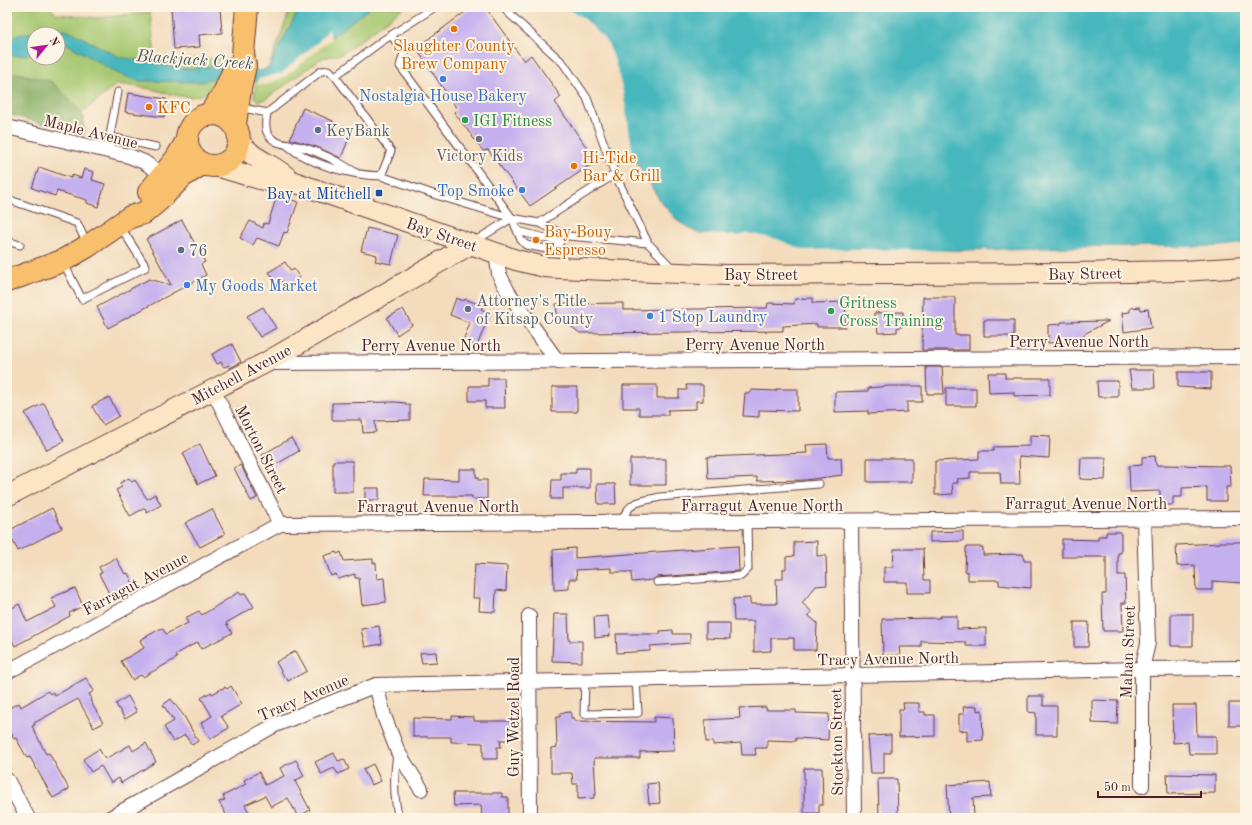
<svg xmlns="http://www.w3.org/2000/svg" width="1252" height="825" viewBox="0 0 1252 825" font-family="'Old Standard TT',serif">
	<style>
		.green { fill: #a6c76f; stroke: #78734d; fill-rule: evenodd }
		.forest { fill: #84ac62; stroke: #676646 }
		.water { fill: #47b7be; stroke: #486b74 }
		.pier { fill: #f3dbbc }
		.building { fill: #c4afef }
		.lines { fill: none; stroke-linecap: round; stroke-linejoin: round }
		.lane-casing { stroke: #633b41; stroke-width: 9 }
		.street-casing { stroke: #633b41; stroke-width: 16 }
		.secondary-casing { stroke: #633b41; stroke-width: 22 }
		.primary-casing { stroke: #633b41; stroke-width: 24 }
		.lane { stroke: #fff; stroke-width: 7 }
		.street { stroke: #fff; stroke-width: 14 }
		.secondary { stroke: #fce5c4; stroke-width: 20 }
		.primary { stroke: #f8bf6c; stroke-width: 22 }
		.food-dot { fill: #e8710a; stroke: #fcf5e5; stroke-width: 1.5 }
		.shop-dot { fill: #3f7fe0; stroke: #fcf5e5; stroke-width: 1.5 }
		.leisure-dot { fill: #2e9e5b; stroke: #fcf5e5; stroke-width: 1.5 }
		.service-dot { fill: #5c6f8a; stroke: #fcf5e5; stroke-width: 1.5 }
		.worship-dot { fill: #6b7280; stroke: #fcf5e5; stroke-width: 1.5 }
		.transit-dot { fill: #1a4fb4; stroke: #fcf5e5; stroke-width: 1.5 }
		.labels { text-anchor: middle; stroke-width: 4; stroke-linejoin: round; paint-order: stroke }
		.food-label { font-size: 16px; fill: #c56008; stroke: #fcf5e5; text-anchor: start }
		.shop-label { font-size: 16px; fill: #366cbe; stroke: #fcf5e5; text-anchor: start }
		.leisure-label { font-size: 16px; fill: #27864d; stroke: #fcf5e5; text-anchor: start }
		.service-label { font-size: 16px; fill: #4e5e75; stroke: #fcf5e5; text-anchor: start }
		.street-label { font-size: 16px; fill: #4a1f2b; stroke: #fcf5e5 }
		.worship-label { font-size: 16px; fill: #5b616d; stroke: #fcf5e5 }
		.transit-label { font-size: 16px; fill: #164399; stroke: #fcf5e5; text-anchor: end }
		.water-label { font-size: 17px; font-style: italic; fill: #49545e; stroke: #fcf5e5 }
	</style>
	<rect width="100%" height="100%" fill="#fcf5e5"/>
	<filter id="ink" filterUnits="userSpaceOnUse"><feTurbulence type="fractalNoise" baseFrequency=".025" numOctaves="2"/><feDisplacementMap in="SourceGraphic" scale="8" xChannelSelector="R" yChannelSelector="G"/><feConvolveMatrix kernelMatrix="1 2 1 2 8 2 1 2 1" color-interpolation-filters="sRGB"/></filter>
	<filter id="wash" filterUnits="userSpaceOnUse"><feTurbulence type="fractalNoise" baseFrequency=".012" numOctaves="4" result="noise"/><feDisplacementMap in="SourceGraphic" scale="16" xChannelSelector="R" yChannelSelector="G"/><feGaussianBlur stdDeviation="0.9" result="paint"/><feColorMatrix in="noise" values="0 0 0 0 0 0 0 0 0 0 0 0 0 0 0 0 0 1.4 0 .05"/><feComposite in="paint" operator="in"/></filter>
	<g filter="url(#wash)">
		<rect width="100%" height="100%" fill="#f3dbbc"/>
		<path class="green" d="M7,7H49L57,14L99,18L150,12L155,58L169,60L219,58L227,62C225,68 224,77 220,82C201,106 175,95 151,89C139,87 128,85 117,84L82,113L52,82L16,73L7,75ZM34,34H58V58H34Z
			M296,7H327L269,67L289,12Z
			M350,7H404L342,54L322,58L266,99L258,101L254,97L256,82L265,83Z"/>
		<path class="forest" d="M16,73L52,82L82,113L85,135L7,114V75Z"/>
		<path class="water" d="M303,7H371L302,59L285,74L265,83L218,77L201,82L138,81L117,73L64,42L58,41V34H34V51L27,55L7,56V38L54,27L72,32L119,57L188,69L221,65L261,71L269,67L298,11Z
			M554,7H1245V244L1218,247H1096L891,252H805L783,243L697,233L679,222L661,202L634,158L624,135L603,47L579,22Z"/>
		<path class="pier" d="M552,7H565L585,19L608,43L615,61L623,92L634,161L622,133L602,48L578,24Z
			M329,29L331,38L330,40L286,76L266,85L256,84L258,79L282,73L289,67L319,41Z
			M693,233L739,236L746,233L777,239L804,250L855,249L960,251L1096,247H1218L1245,244V246L1218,249H1096L891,254H805L782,245L710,237Z"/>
		<g id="blocks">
			<path class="building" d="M189,7H220L222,33L199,35L200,47L174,49L171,9Z
				M472,7H485L524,61L531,55L561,97L555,102L596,161L530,206L488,150L483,151L454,112L457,109L416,48Z
				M128,93L166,99L164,117L125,112Z
				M303,108L333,121L329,130L349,138L341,158L317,147L290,139Z
				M39,167L71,178L72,175L81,178L84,169L94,172L92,180L105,184L98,207L87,203V200L57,191L55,196L32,188Z
				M277,195L298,202L287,233L284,232L279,246L257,238L253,245L240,238L250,221L263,228L264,223L268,224Z
				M182,220L205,262L201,264L206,275L108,328L97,307L149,279L171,285L146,239Z
				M367,228L398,235L391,264L375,261L377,255L361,251Z
				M285,262L291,271L294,269L300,278L286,288L280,279L276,282L269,272Z
				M923,297H955V335H969V350H922Z
				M456,298L464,301L465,299L483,306L481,309L490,313L477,346L463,341L470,323L450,315Z
				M813,298V303L845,302L846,327H817V324L783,326V331L580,333L561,319L557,313L556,304L623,303V310L767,308L768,303L794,304L795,299Z
				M263,307L276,328L260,337L247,316Z
				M1140,307L1141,310L1148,309L1151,328L1124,332L1122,313L1130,312V308Z
				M403,309L412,325L397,335L387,318Z
				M903,312V326L897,328V332L878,333L877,324H874V313Z
				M984,320H1014V336H984Z
				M1109,321L1084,334V342L1048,343V325L1061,324V322Z
				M232,344L241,362L230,368L229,365L224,367L221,362L217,364L212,354Z
				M926,367H942L944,394H927Z
				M1129,370H1154L1155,388H1132Z
				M1178,372H1211V389L1178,387Z
				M988,373H1005V378H1050V395L1014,396V392L989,393Z
				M488,378H504L505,408H485V401H469V386H488Z
				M1097,381H1118V397H1098Z
				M623,385H657V398H679V390H687L686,385H703V401H696V409L668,410V415H639V408H623Z
				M889,386H922V402H907V412L868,414V411L835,412V392L868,391V388Z
				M552,387H577V412H552Z
				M946,388H976V406H946Z
				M776,389H798V411L759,410V417L743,416L745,393H751V390L776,391Z
				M109,397L119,416L103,425L92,406Z
				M395,402L406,403V405H410V420L375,421L376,432L363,433L362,420H332V403Z
				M44,403L64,441L47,450L25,413Z
				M1030,435L1050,436L1049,458L1019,456L1020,484H1001L1000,472H970V478L957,479L958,483H952L953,494L935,495V461L979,459V451H994L993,447L1030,446Z
				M291,438L299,451L270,468L262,455Z
				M200,444L215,476L198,484L183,453Z
				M827,444L828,458H841L842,475L805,480L757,481V477L708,479L707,457L807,453L806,445Z
				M1155,456L1156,465L1230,466L1231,487H1226V501H1207V487L1182,488V497H1173V505H1160V491L1130,492L1129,466L1142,465V457Z
				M867,458H912V482H867Z
				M1081,458H1106L1105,480L1080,479Z
				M630,459H666V485H630Z
				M333,461H353V492H333Z
				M241,465L257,498L251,501L234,468Z
				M576,468H590V488H563V499H551L552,480H561V473H576Z
				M459,469H476V477H478V480H487V499H472V496H424L425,479L459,480Z
				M129,478L132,482L135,480L147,499L155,494L161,505L147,513L145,508L130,516L116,490L122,487L120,483Z
				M597,484H615L616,504H598Z
				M365,488H379V500H365Z
				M52,508L62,528L18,551L8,531Z
				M212,509L225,534L200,547L185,523Z
				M963,531V541L930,542V532Z
				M1106,532H1121V553H1118V575H1125L1126,603H1122L1123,631H1103L1102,594H1106V557H1062V539L1098,540V536H1106Z
				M817,541V556L826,555L827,585L816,586L802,603L812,612L808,615L817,623L816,650H794V638H771V651L754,652V621H734L733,599L750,598V604H777L776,579H783V569H786V557L794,556V542Z
				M1220,542H1243V583L1212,581V590H1196L1195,565L1177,566L1176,545L1220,543Z
				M738,546L739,571L657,577L652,580L632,582L631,572H611V568L576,570L577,579H569V589L554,590L553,550L575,548V558Z
				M966,547H983V555L1023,554L1024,561H1031V588L999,585V580H968V572L965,571Z
				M894,549H923L924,580H930V593H907V582H884V567H893Z
				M336,552L337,554L341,552L344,561L373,559V563H376L377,579L384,578L386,602L362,605L359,578H355V574L338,579L336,574L331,576L324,556Z
				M116,558L125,574L128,573L133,584L110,595L99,574L102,573L99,567Z
				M475,564L507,566L506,591L496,590L495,612L479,611L480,598H473Z
				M75,588L83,606L69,613L70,616L15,646L7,630V611L19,604L27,622L56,607L51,598Z
				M239,592L241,595L245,593L254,607L226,623L232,633L201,649L198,642L175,655L177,658L143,677L141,675L132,680L121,661L144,648L140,640L162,628L166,634L188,623L185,618L199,611L202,615Z
				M554,614H568L569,641H582V662L552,661Z
				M1171,614H1193V646H1171Z
				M608,616L610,636L595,638L594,617Z
				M940,616H957V629L986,628V646H966V642L921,641V647H899L900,655L883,656L882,619L940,618Z
				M1074,622H1089L1088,647H1074Z
				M706,623H730V639L706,638Z
				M379,626L382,644L365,647L361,629Z
				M673,630V634H690V643L650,646V651L617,653L616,634H660V631Z
				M296,651L307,671L288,681L286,677L285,678L276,662Z
				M436,652L437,662L422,663L420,653Z
				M86,678L94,691L89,694L92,699L90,700L103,723L94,728L78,699L34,723L35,725L32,726L46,754L49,753L69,789L53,798L30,757L27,758L16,738L14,739L12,734L7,737V709L19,703L21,707L48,691L50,694L53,692L55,696Z
				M231,686L242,704L221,716L229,728L210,739L201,723L212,716L201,698L211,692L212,694L225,687L227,689Z
				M128,696L137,712L125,719L116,704Z
				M1028,696H1043V706H1057V735H1036V713L1028,712Z
				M171,699L184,716L198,741L192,745L185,735L173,742L164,727L174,721L163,705Z
				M1092,700L1118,701L1117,724L1092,723Z
				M903,703H919V712H925V715H935V736L899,737V709H904Z
				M1229,703H1245V726H1229Z
				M1172,705H1196L1197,736H1216V754H1189L1188,742L1173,743Z
				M977,706V711L982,710L983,740L967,741V730L959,731V714H964L963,707Z
				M766,707V710H796V713L829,714L828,740L796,738V741L767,740V748H755L756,755H742L741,743L713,745V741L706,742L705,720L740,718L739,708Z
				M571,712V718H574V721L654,722V717L673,718L674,751L640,752V758H594L596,795H594V798L578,799V784H573L572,773H551V748L557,747L556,717H560V713Z
				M452,716L474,717V721H510V740H500L501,747H497V759H483V743L451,742V737H413V718L452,719Z
				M891,735V753H884V773H871L868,736Z
				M146,743L156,762L121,783L119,778L111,783L101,766L91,772L83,759L99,749L105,759L130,745L133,751Z
				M334,753L338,761L344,759L349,769L338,774L334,768L321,774L315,762Z
				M296,760L304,776L295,781L310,810L298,817L288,798L271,807L265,796L245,805L252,818H228L219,802L225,800L223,796L246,784L244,780L259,772L265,785L284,776L280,768Z
				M373,764L381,781L371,785L363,769Z
				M804,768H822L823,805H819V813H804Z
				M1167,774L1215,775V793L1168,794Z
				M878,779H897L898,818H879Z
				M990,782L991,797L973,798L974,817L949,818L947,785Z
				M658,783L660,803L649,804L647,784Z
				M453,793H502V797H508V817L482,818L481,805L454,806Z"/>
		</g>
	</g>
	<g filter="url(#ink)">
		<use href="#blocks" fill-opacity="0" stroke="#633b41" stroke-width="1"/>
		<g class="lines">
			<defs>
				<path id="lane" d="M502,7L563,63L587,98L615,174L648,243
					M391,35L404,53L400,66L512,218
					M335,76L329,70L321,71L267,113C266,119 264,128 268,134C275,146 291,144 302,147C319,152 339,162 355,172
					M239,107L267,113
					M110,137L156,147
					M287,145C310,165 350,175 381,176L391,151L335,76L382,41L435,7
					M107,151L118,92
					M615,174L539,223L568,236L648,243L673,269
					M381,176L436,195L512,218L521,240L526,245L547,249L553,248L560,242
					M7,199L77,223L87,244
					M518,231L560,242
					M7,241L20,245
					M475,241L512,218L539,223
					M63,262L82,299L146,267L120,226
					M621,522C630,500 639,502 660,497L819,484
					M657,582L741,576L748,569L747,522
					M585,681L584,714L638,713L636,680
					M397,754C394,776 393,796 399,818"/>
				<path id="street" d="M7,127L129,156L144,162L163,175
					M496,253L499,274L508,292L558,362
					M267,363L1245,357
					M213,390L280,524
					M851,521L854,818
					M529,616L530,818
					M7,672L280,524L1245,518
					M376,685L384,716L398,752L421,789
					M7,780L28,818
					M1142,786V669L1148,643L1144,519
					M110,818L275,725L376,685L1142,669L1245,668"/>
				<path id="secondary" d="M240,142C253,161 276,164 291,181
					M214,166C240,171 263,185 291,181L516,260L545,267L559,268L727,275L1072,273L1183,271L1245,267
					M7,496L265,363L471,244"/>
				<path id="primary" d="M187 140a26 26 0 1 1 52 0a26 26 0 1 1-52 0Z
					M209,115L224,93L235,67
					M235,124L240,89L245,66L243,54L247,7
					M149,192L176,159L186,142
					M7,281L62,261L88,246L130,217L144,213L158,201L183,176L202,164"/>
			</defs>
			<use href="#lane" class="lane-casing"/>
			<use href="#street" class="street-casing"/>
			<use href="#secondary" class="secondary-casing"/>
			<use href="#primary" class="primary-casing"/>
			<use href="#lane" class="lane"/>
			<use href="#street" class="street"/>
			<use href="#secondary" class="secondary"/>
			<use href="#primary" class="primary"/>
		</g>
	</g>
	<g class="food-dot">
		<circle cx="454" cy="29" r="4"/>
		<circle cx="149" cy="107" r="4"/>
		<circle cx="574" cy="166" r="4"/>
		<circle cx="536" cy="240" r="4"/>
	</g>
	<g class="shop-dot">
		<circle cx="443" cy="79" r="4"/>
		<circle cx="522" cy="190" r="4"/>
		<circle cx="187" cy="285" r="4"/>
		<circle cx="650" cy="316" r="4"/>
	</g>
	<g class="leisure-dot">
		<circle cx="465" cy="120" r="4"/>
		<circle cx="831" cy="311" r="4"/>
	</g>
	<g class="service-dot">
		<circle cx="318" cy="130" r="4"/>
		<circle cx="181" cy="250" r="4"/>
		<circle cx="468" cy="309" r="4"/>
	</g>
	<circle class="worship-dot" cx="479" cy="139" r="4"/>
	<rect class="transit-dot" x="375" y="189" width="8" height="8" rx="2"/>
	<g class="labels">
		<g class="food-label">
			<text x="454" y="51" text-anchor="middle">Slaughter County<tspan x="454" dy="18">Brew Company</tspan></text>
			<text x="157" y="113">KFC</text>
			<text x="582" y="163">Hi-Tide<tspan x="582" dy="18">Bar &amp; Grill</tspan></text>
			<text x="544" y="237">Bay Bouy<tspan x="544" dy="18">Espresso</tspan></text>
		</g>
		<g class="shop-label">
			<text x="443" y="101" text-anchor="middle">Nostalgia House Bakery</text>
			<text x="514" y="196" text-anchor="end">Top Smoke</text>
			<text x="195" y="291">My Goods Market</text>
			<text x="658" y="322">1 Stop Laundry</text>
		</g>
		<g class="leisure-label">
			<text x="473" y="126">IGI Fitness</text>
			<text x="839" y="308">Gritness<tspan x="839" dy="18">Cross Training</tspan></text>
		</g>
		<g class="service-label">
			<text x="326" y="136">KeyBank</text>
			<text x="189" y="256">76</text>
			<text x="476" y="306">Attorney's Title<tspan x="476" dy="18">of Kitsap County</tspan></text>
		</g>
		<g class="street-label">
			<text transform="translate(91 131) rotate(14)" y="6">Maple Avenue</text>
			<text transform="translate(442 234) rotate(19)" y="6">Bay Street</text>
			<text transform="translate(1085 273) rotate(-1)" y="6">Bay Street</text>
			<text x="761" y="280">Bay Street</text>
			<text x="1079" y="347">Perry Avenue North</text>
			<text x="755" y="350">Perry Avenue North</text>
			<text x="431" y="351">Perry Avenue North</text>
			<text transform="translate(241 374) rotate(-28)" y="6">Mitchell Avenue</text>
			<text transform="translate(262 449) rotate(63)" y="6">Morton Street</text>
			<text x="1086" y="509">Farragut Avenue North</text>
			<text x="762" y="511">Farragut Avenue North</text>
			<text x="438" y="512">Farragut Avenue North</text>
			<text transform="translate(135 583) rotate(-28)" y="6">Farragut Avenue</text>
			<text transform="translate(1127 652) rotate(-88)" y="6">Mahan Street</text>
			<text transform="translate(888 658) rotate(-1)" y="6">Tracy Avenue North</text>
			<text transform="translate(303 697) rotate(-23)" y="6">Tracy Avenue</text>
			<text transform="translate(513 717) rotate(-90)" y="6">Guy Wetzel Road</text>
			<text transform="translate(836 742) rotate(-91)" y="6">Stockton Street</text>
		</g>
		<g class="worship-label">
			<text x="479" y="161">Victory Kids</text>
		</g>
		<g class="transit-label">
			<text x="371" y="199">Bay at Mitchell</text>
		</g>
		<g class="water-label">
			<text transform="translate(195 59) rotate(4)" y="6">Blackjack Creek</text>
		</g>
	</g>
	<rect width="1252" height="825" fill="none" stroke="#fcf5e5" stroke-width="24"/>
	<g transform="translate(46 46) rotate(61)"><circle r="19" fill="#fcf5e5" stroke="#b59f9b"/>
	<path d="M0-3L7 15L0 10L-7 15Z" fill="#b5179e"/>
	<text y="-6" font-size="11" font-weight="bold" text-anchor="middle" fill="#4a1f2b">N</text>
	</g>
	<path d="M1098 791v6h103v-6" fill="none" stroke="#4a1f2b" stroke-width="2"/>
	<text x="1104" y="791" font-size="12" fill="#4a1f2b" stroke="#fcf5e5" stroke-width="3" paint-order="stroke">50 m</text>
</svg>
